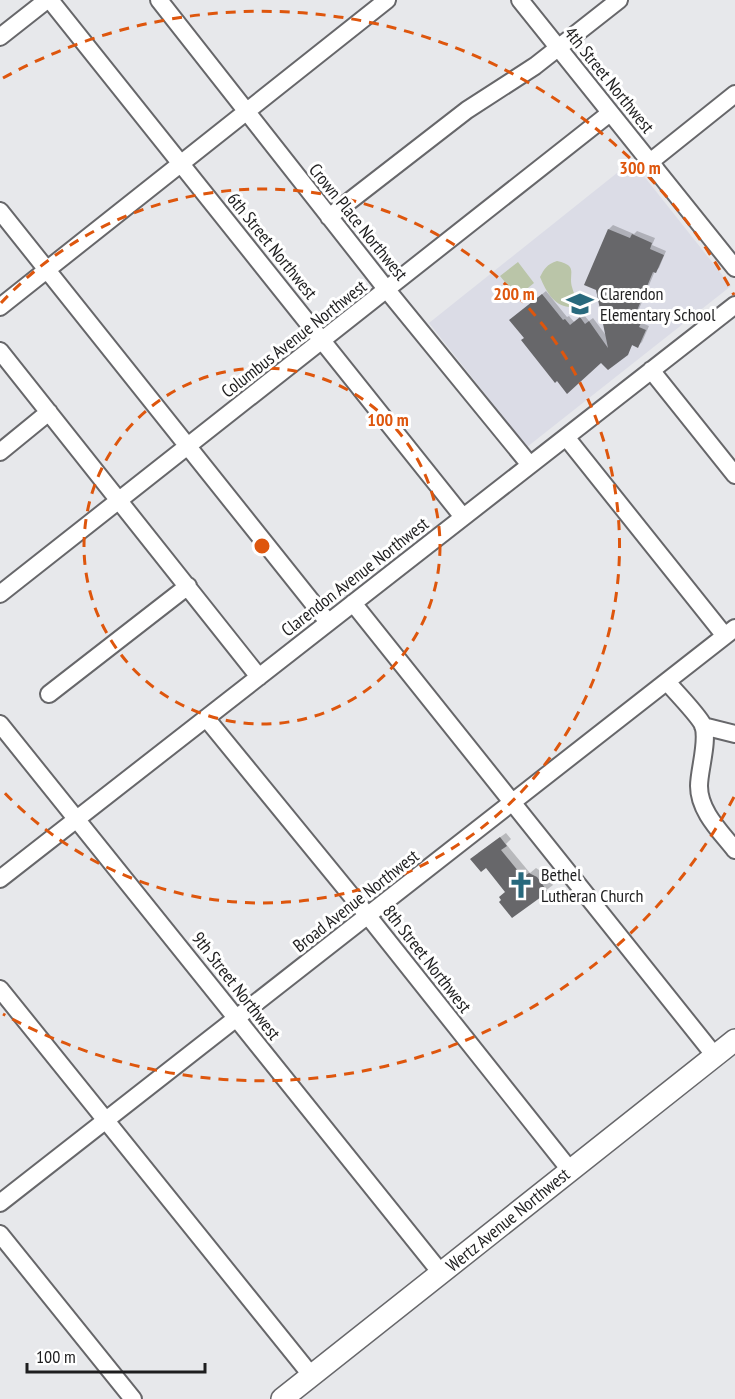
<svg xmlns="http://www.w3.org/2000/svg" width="735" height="1399" viewBox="0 0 735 1399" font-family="'PT Sans Narrow',sans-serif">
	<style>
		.built { fill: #dbdce6 }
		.green { fill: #bac5a8 }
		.shadow { fill: #0003 }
		.building { fill: #67676a }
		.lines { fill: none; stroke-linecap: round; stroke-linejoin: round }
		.minor-casing { stroke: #67676a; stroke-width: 20 }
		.major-casing { stroke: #67676a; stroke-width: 24 }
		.minor { stroke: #fff; stroke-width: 16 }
		.major { stroke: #fff; stroke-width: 21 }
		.ring { fill: none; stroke: #de560d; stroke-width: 3; stroke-dasharray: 10 8 }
		.labels { text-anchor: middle; stroke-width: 6; stroke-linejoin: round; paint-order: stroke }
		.street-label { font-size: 18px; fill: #1e1e1f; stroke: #fff }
		.poi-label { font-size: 18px; fill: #1e1e1f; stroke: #fff; text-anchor: start }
		.centre { fill: #de560d; stroke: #fff; stroke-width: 3 }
		.ring-label { font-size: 18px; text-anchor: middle; font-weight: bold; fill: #de560d; stroke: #fff; stroke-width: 6; stroke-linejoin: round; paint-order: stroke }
	</style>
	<rect width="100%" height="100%" fill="#e7e8eb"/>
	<path class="built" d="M632,161L731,286L527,447L429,323Z"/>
	<path class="green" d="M557,261C579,266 568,273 572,287C573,292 576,297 578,302L569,307C553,305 546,291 540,277C544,269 547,264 557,261Z
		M518,262L534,283L517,297L500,276Z"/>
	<path class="shadow" d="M613,225L634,234L637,231L655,238L652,245L666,251L659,268L655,271L636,316L644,319L642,323L649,326L642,342L638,346L633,344L627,354L601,361L557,379L525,338L515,316L546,291L567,317L569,316L575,323L584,315L589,321L593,318L608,338L609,229Z
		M506,833L511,839L506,844L530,873L536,868L542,872L553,885L512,916L506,892L478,853Z"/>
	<path class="building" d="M608,229L630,238L632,234L652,243L650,249L664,255L656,273L653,272L633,320L641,323L639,327L646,330L638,348L632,345L628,355L608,370L601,363L567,394L557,381L555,383L521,340L524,338L509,320L542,294L563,320L565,319L570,325L580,317L585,324L589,321L608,348L596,290L584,285Z
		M500,837L507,846L501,850L523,877L529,873L537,877L548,892L512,918L499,902L501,900L499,897L505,892L486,868L481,872L470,859Z"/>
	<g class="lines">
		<defs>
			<path id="minor" d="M50,0L463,517
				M159,0L387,290L530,465
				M520,0L735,268
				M0,37L47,0
				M650,162L735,94
				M0,211L328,622
				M329,217L467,110L535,66L619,0
				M0,307L387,0
				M0,351L259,677
				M651,370L735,475
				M566,437L725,636
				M0,452L49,412
				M0,594L610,113
				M353,603L715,1056
				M667,682C675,691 699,716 703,725C709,740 699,770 699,786C699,811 720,831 735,850
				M49,694L188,586
				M206,718L368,916L570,1170
				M0,724L441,1273
				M703,726L735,734
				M0,879L735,305
				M0,989L311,1375
				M0,1203L735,628
				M0,1234L133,1399"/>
			<path id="major" d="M282,1399L735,1040"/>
		</defs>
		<use href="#minor" class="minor-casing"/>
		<use href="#major" class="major-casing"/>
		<use href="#minor" class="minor"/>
		<use href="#major" class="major"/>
	</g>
	<g class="ring">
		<circle cx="262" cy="546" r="178"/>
		<path d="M1 303A357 357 0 1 1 1 789"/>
		<path d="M734 797A535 535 0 0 1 3 1014M3 78A535 535 0 0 1 734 295"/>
	</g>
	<defs>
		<symbol id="school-bare" viewBox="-9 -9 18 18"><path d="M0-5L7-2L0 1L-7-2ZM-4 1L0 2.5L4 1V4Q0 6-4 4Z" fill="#28697d" stroke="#fff" stroke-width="2.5" paint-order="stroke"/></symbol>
		<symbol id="church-bare" viewBox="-9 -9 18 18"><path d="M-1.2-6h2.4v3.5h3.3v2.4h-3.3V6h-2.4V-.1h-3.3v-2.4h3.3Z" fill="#28697d" stroke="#fff" stroke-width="2.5" paint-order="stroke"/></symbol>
	</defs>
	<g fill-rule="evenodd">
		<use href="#school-bare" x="561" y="285" width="38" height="38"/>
		<use href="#church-bare" x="502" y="866" width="38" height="38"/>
	</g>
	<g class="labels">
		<g class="street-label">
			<text transform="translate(609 80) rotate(51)" y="6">4th Street Northwest</text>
			<text transform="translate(358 222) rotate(51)" y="6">Crown Place Northwest</text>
			<text transform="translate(272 246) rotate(51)" y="6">6th Street Northwest</text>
			<text transform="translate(294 339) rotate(-38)" y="6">Columbus Avenue Northwest</text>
			<text transform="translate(355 577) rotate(-38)" y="6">Clarendon Avenue Northwest</text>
			<text transform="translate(356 901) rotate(-38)" y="6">Broad Avenue Northwest</text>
			<text transform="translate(427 959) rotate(52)" y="6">8th Street Northwest</text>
			<text transform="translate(236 986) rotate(52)" y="6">9th Street Northwest</text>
			<text transform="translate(508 1220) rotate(-39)" y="6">Wertz Avenue Northwest</text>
		</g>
		<g class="poi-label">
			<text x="600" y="300">Clarendon<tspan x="600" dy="21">Elementary School</tspan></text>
			<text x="541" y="881">Bethel<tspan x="541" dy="21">Lutheran Church</tspan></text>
		</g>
	</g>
	<circle cx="262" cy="546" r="9" class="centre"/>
	<g class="ring-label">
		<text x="640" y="174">300 m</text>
		<text x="514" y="300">200 m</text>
		<text x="388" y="426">100 m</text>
	</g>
	<path d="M27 1363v9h178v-9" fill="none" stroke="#1e1e1f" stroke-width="3"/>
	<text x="36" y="1363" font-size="18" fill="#1e1e1f" stroke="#ffffff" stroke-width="4.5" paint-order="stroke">100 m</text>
</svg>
